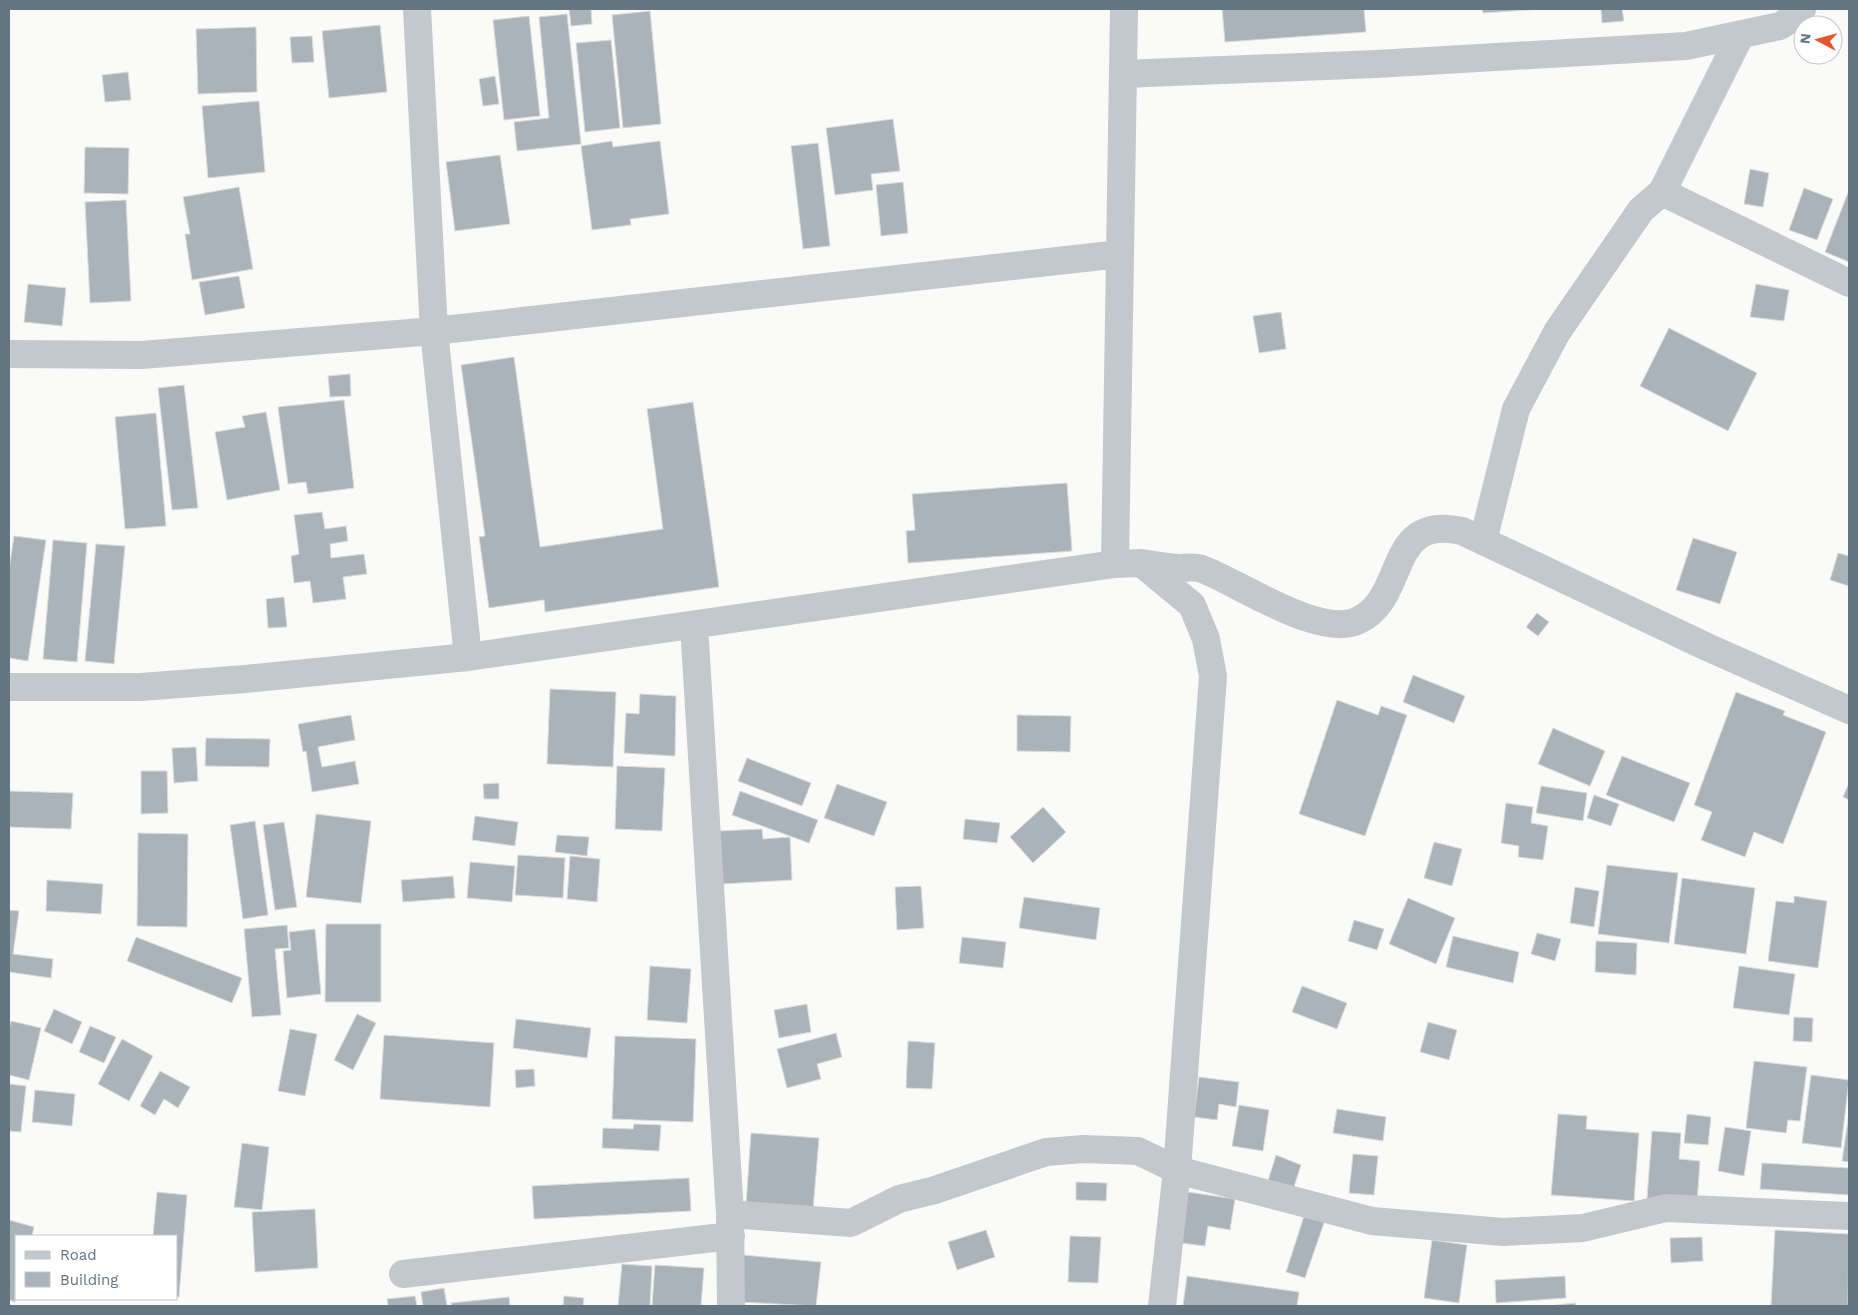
<svg xmlns="http://www.w3.org/2000/svg" width="1858" height="1315" viewBox="0 0 1858 1315" font-family="'Work Sans',sans-serif">
	<style>
		.building { fill: #aab3b9; stroke: #dcdcda }
		.lines { fill: none; stroke-linecap: round; stroke-linejoin: round }
		.minor { stroke: #c3c8cc; stroke-width: 28 }
	</style>
	<rect width="100%" height="100%" fill="#fafaf8"/>
	<path class="building" d="M569,9H591L592,24L571,26Z
		M1222,9H1364L1366,32L1225,42Z
		M1482,9H1543L1483,13Z
		M1601,9H1622L1624,21L1602,23Z
		M650,11L661,124L623,128L612,15Z
		M567,14L581,144L517,151L514,122L549,118L539,17Z
		M529,16L540,116L504,120L493,20Z
		M380,25L387,92L329,98L322,31Z
		M256,27L257,92L198,94L196,29Z
		M312,36L314,62L292,63L290,37Z
		M611,40L620,128L585,132L576,43Z
		M128,72L131,100L105,102L102,75Z
		M495,76L499,104L483,106L479,79Z
		M259,101L265,172L208,178L202,106Z
		M893,119L900,171L871,174L873,190L835,195L826,128Z
		M612,141L613,147L660,141L669,214L630,219L631,225L592,230L581,146Z
		M818,143L830,246L803,249L791,146Z
		M85,147L129,148L128,194L84,193Z
		M500,155L510,224L455,231L446,162Z
		M1750,169L1769,173L1763,207L1744,204Z
		M903,182L908,233L881,236L876,185Z
		M239,187L253,269L192,280L185,234H190L183,197Z
		M1804,188L1833,199L1817,240L1789,230Z
		M1849,190V262L1825,252Z
		M126,200L131,301L90,303L85,202Z
		M239,276L245,308L205,315L199,282Z
		M28,284L66,288L62,326L24,322Z
		M1756,284L1789,290L1784,321L1750,317Z
		M1281,312L1286,349L1259,353L1253,316Z
		M1669,328L1757,373L1728,431L1640,386Z
		M514,357L540,547L663,529L647,409L693,402L719,587L545,612L544,600L489,608L479,537L485,536L461,365Z
		M350,374L351,396L330,397L328,376Z
		M184,385L198,508L172,510L158,388Z
		M344,400L354,488L308,494L306,482L288,484L278,407Z
		M266,412L280,490L227,500L215,432L245,427L242,416Z
		M156,413L166,526L125,529L115,417Z
		M1067,483L1072,551L908,563L906,531L915,530L912,494Z
		M322,512L325,529L346,526L348,541L330,544L331,558L364,554L367,574L343,577L346,599L313,603L310,581L294,583L291,556L299,554L294,515Z
		M14,536L46,540L28,661L9,658V569Z
		M1693,538L1737,552L1720,604L1676,590Z
		M53,540L87,543L77,662L43,659Z
		M96,544L125,546L114,664L85,661Z
		M1838,553L1849,556V586L1830,580Z
		M284,597L287,627L268,628L266,599Z
		M1537,613L1549,622L1538,636L1526,627Z
		M1413,675L1465,696L1454,723L1403,702Z
		M550,689L616,692L613,767L547,764Z
		M1736,692L1785,711L1783,715L1826,732L1783,844L1754,832L1745,857L1701,840L1712,812L1694,805Z
		M640,694L676,696L675,756L624,753L626,713L639,714Z
		M1337,700L1378,715L1381,706L1407,715L1365,836L1299,814Z
		M351,715L355,740L318,747L322,767L355,761L359,784L312,792L306,751L303,752L298,724Z
		M1017,715L1071,716L1070,752L1017,751Z
		M1553,728L1605,751L1590,786L1538,764Z
		M206,738L270,739L269,767L205,766Z
		M196,747L198,781L174,783L172,748Z
		M1622,756L1690,783L1674,822L1606,795Z
		M747,758L811,783L802,806L738,781Z
		M617,766L665,768L662,831L615,829Z
		M141,771H167L168,813L141,814Z
		M499,783V799H484L483,784Z
		M1849,783V800L1843,797Z
		M837,784L887,802L874,836L824,818Z
		M1541,786L1587,793L1583,821L1536,813Z
		M9,791L73,793L71,829L9,827Z
		M740,791L818,820L809,843L732,815Z
		M1594,795L1619,804L1611,826L1587,818Z
		M1506,803L1533,807L1531,823L1548,826L1543,860L1518,857L1519,846L1501,843Z
		M1043,807L1066,832L1033,863L1010,837Z
		M316,814L371,821L361,903L306,897Z
		M475,816L518,822L515,846L472,840Z
		M965,819L1000,823L997,843L963,839Z
		M255,821L268,915L243,919L230,825Z
		M284,822L297,907L275,910L263,825Z
		M762,829L763,839L790,837L792,880L722,884L719,831Z
		M138,833L188,834L187,927L137,926Z
		M557,835L589,837L587,856L555,852Z
		M1434,842L1462,849L1452,886L1424,878Z
		M518,855L565,858L563,898L515,895Z
		M570,856L600,859L597,902L567,899Z
		M470,862L515,866L512,902L467,898Z
		M1607,865L1678,873L1669,943L1598,934Z
		M453,876L455,898L403,902L401,880Z
		M1682,878L1755,888L1746,954L1674,944Z
		M47,880L103,884L101,914L46,911Z
		M921,886L924,928L897,930L895,887Z
		M1575,887L1599,891L1594,927L1570,923Z
		M1794,896L1827,901L1818,968L1768,961L1776,901L1794,903Z
		M1024,897L1100,908L1096,940L1019,928Z
		M1408,898L1455,918L1436,964L1389,944Z
		M9,910L19,911L13,954L53,959L51,978L9,972Z
		M1354,920L1384,929L1377,950L1348,941Z
		M326,924H381V1002H325Z
		M287,925L289,948L275,949L281,1015L252,1017L244,929Z
		M315,929L321,994L287,998L283,951L291,950L289,932Z
		M1537,933L1561,939L1555,961L1531,954Z
		M1453,936L1519,952L1513,983L1446,967Z
		M136,937L242,978L232,1003L127,961Z
		M962,937L1006,942L1003,968L959,963Z
		M1596,941L1637,943L1636,975L1595,972Z
		M650,966L691,969L687,1023L647,1020Z
		M1739,966L1795,974L1789,1015L1733,1008Z
		M1302,986L1347,1003L1337,1029L1292,1012Z
		M807,1004L811,1032L779,1038L774,1010Z
		M54,1009L82,1022L72,1044L44,1031Z
		M357,1014L376,1023L353,1070L334,1060Z
		M1794,1017L1813,1018L1812,1042L1793,1041Z
		M516,1019L591,1028L587,1058L513,1048Z
		M11,1021L41,1028L29,1080L9,1075V1030Z
		M1428,1022L1457,1030L1449,1060L1420,1052Z
		M90,1026L116,1037L104,1063L79,1052Z
		M290,1029L317,1034L305,1096L278,1091Z
		M836,1033L842,1057L817,1064L821,1079L787,1088L777,1049Z
		M384,1035L494,1043L490,1107L380,1099Z
		M615,1036L696,1039L693,1122L612,1119Z
		M122,1039L153,1056L129,1101L98,1084Z
		M908,1041L935,1043L932,1089L906,1088Z
		M1754,1061L1807,1067L1800,1121L1788,1120L1786,1133L1746,1128Z
		M534,1069L535,1086L516,1088L515,1070Z
		M160,1071L190,1087L178,1108L164,1099L155,1115L140,1106Z
		M1811,1075L1849,1080L1841,1148L1802,1143Z
		M1199,1077L1239,1082L1236,1107L1219,1104L1217,1120L1194,1117Z
		M9,1084L26,1086L21,1132L9,1131Z
		M35,1090L75,1094L72,1126L32,1122Z
		M1239,1105L1269,1110L1263,1151L1232,1146Z
		M1337,1109L1386,1117L1383,1141L1333,1133Z
		M1849,1113V1162L1842,1161Z
		M1558,1114L1587,1116L1586,1129L1639,1133L1634,1201L1551,1195Z
		M1687,1114L1711,1117L1708,1145L1684,1143Z
		M634,1124L661,1125L659,1151L602,1148L603,1128L633,1129Z
		M1725,1127L1751,1131L1744,1176L1718,1171Z
		M1652,1131L1681,1133L1679,1159L1700,1161L1697,1203L1647,1199Z
		M751,1133L819,1138L813,1210L746,1205Z
		M242,1143L269,1147L262,1210L234,1207Z
		M1353,1154L1378,1156L1374,1195L1349,1193Z
		M1276,1155L1301,1165L1292,1193L1267,1184Z
		M1762,1163L1849,1168V1195L1760,1189Z
		M689,1178L691,1211L534,1219L532,1186Z
		M1076,1182L1107,1183L1106,1201L1076,1200Z
		M157,1192L187,1195L179,1297H176V1236H153Z
		M1188,1192L1235,1199L1230,1230L1208,1226L1205,1246L1181,1243Z
		M315,1209L318,1268L255,1272L252,1212Z
		M1305,1213L1325,1220L1305,1278L1286,1272Z
		M9,1220L34,1227L32,1236H16L15,1302L9,1300Z
		M986,1230L995,1257L957,1270L948,1242Z
		M1775,1230L1849,1234L1848,1306H1771Z
		M1070,1236L1101,1237L1098,1283L1068,1282Z
		M1702,1237L1703,1261L1671,1263L1670,1238Z
		M1432,1240L1467,1245L1459,1303L1424,1298Z
		M743,1255L821,1262L816,1306L739,1302Z
		M622,1264L652,1266L650,1306H618Z
		M655,1265L704,1268L701,1306H652Z
		M1187,1276L1299,1292L1297,1306H1183Z
		M1565,1276L1566,1298L1496,1303L1495,1280Z
		M444,1288L447,1306H423L421,1292Z
		M415,1296L417,1306H388L387,1299Z
		M564,1296L584,1298L583,1306H563Z
		M509,1297L510,1306H452L451,1303Z
		M1575,1303L1576,1306H1548Z"/>
	<g class="lines">
		<path class="minor" d="M417,9L434,331L468,657
			M1124,9L1115,564L1141,563L1192,605L1206,639L1213,676L1177,1170L1162,1306
			M1123,74L1376,64L1686,46L1780,26L1796,16L1802,9
			M1662,192L1849,283
			M9,354L142,355L434,331L1120,254
			M1483,541L1516,409L1557,332L1641,210L1662,192L1741,34
			M1141,563C1154,565 1167,567 1179,568C1186,568 1195,566 1202,569C1239,583 1319,638 1357,621C1409,598 1384,514 1462,531L1707,647L1849,710
			M694,625L730,1214L731,1306
			M9,687H141L245,679L468,657L1115,564
			M730,1214L851,1223L899,1199L935,1190L1046,1152L1084,1149L1138,1151L1177,1170L1372,1221L1503,1232L1583,1228L1666,1208L1849,1216
			M403,1274L731,1236"/>
	</g>
	<rect width="1858" height="1315" fill="none" stroke="#657683" stroke-width="20"/>
	<rect x="15" y="1235" width="162" height="65" fill="#ffffff" stroke="#c1c8cd"/>
	<rect x="25" y="1251" width="25" height="8" fill="#c3c8cc" stroke="#c1c8cd"/>
	<text x="60" y="1260" font-size="15" fill="#657683">Road</text>
	<rect x="25" y="1272" width="25" height="15" fill="#aab3b9" stroke="#c1c8cd"/>
	<text x="60" y="1285" font-size="15" fill="#657683">Building</text>
	<g transform="translate(1818 40) rotate(276)"><circle r="24" fill="#ffffff" stroke="#c1c8cd"/>
	<path d="M0-4L9 19L0 12L-9 19Z" fill="#e4572e"/>
	<text y="-8" font-size="14" font-weight="bold" text-anchor="middle" fill="#657683">N</text>
	</g>
</svg>
